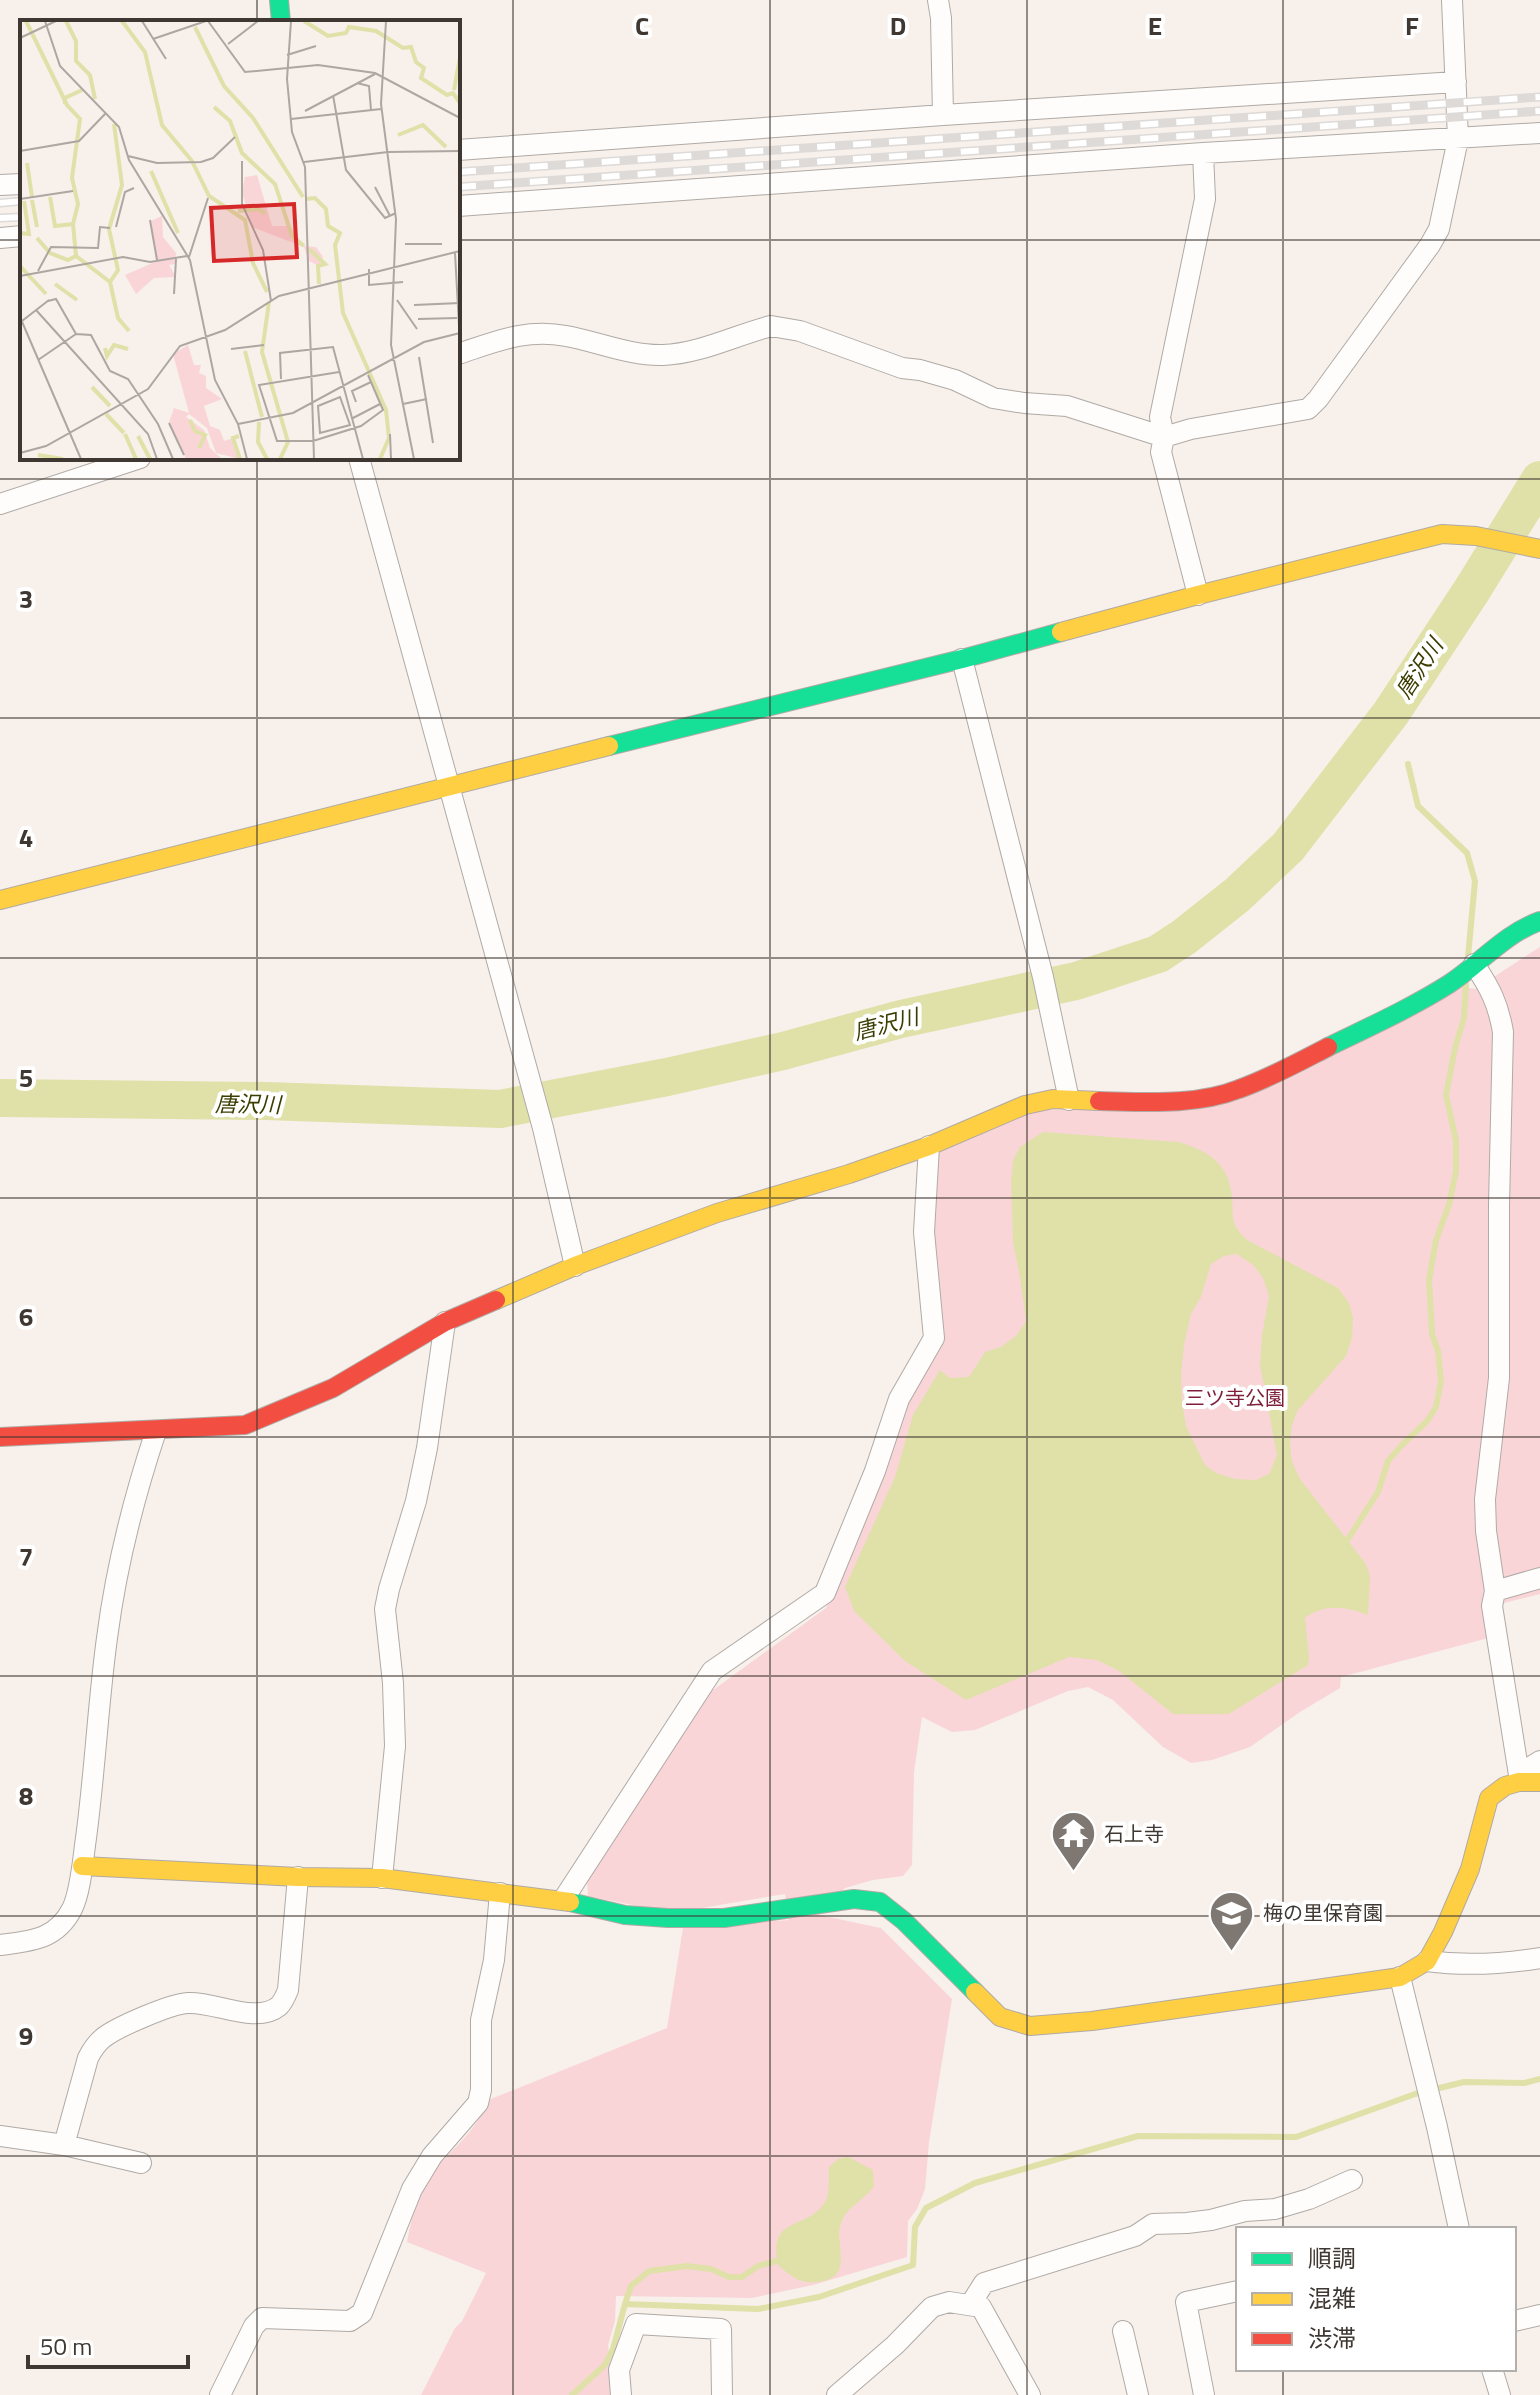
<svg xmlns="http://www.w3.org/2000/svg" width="1540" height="2395" viewBox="0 0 1540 2395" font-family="'Titillium Web','Noto Sans JP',sans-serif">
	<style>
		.green { fill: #fad5d8 }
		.water { fill: #dfe1a8; fill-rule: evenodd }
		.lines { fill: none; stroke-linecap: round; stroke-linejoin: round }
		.stream { stroke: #dfe1a8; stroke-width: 6 }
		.river { stroke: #dfe1a8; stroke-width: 38 }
		.street-casing { stroke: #b0aaa5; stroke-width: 22 }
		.fast-casing { stroke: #b0aaa5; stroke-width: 20 }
		.slow-casing { stroke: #b0aaa5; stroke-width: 20 }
		.jam-casing { stroke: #b0aaa5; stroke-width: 20 }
		.street { stroke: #fefdfc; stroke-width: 20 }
		.fast { stroke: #16e098; stroke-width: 18 }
		.slow { stroke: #ffcf43; stroke-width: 18 }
		.jam { stroke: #f24e42; stroke-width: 18 }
		.rail-casing { stroke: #dddad8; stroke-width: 9 }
		.rail { stroke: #fff; stroke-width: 6; stroke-dasharray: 18; stroke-linecap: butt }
		.grid { fill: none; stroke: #3f3731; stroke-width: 2; stroke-opacity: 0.55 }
		.labels { text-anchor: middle; stroke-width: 8; stroke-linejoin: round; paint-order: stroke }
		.park-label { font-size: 20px; fill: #7e1e3b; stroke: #fff }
		.poi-label { font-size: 20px; fill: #3f3731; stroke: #fff; text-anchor: start }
		.water-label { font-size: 22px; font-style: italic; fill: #3b3d00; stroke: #fff }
		.inset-river { fill: none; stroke: #dfe1a8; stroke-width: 4 }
		.inset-road { fill: none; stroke: #ada6a1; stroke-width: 2 }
		.view { fill: #d62828; fill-opacity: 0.15; stroke: #d62828; stroke-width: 4 }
		.inset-edge { fill: none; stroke: #3f3731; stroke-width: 4 }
		.grid-label { font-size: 26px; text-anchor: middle; font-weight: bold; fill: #3f3731; stroke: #fff; stroke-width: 8; stroke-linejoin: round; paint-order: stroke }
	</style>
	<rect width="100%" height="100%" fill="#f7f0eb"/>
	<path class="green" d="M1540,947V1594L1492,1606V1637L1341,1677L1340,1688L1300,1712L1250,1747L1212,1760L1191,1763L1163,1747L1113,1700L1088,1687L1068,1691L975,1730L952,1732L922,1717L914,1772L912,1865L903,1876L873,1880L845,1888L819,1915L881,1928L952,1999L929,2142L925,2189L917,2209L908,2221L907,2257L813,2285L752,2298L616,2296L615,2321L608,2345L614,2395H421L455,2328L462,2321L486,2273L407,2242C411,2221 415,2201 426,2182C443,2154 478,2134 486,2101L667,2028L683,1928L789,1920L785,1894L672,1913L588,1896L587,1875L709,1693L826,1608L881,1479L904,1411L940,1346L932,1240L934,1145L1034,1110L1175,1106L1459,986L1475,989Z"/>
	<path class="water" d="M1043,1132L1178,1142C1203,1149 1227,1161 1231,1190C1235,1214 1227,1224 1249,1241L1338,1288L1349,1303L1353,1317L1352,1338L1346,1356L1298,1410L1292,1425L1290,1444L1292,1462L1300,1479L1366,1564L1370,1576L1368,1615C1346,1607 1325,1603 1305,1618L1309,1657L1308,1665L1229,1714H1173L1119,1671L1097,1660L1069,1657L966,1700L905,1661L854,1611L845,1587L895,1477L913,1415L940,1370L950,1378L969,1377L985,1352L1001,1347L1017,1335L1026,1321L1020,1277L1013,1242L1011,1181L1013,1160L1020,1147ZM1237,1254L1253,1265L1263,1278L1269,1296L1262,1335L1260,1365L1277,1455L1269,1474L1256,1480L1235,1479L1216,1473L1205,1465L1186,1426L1182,1402L1181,1374L1184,1345L1191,1314L1201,1297L1211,1264L1224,1256Z
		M848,2157L873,2170L874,2186C865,2200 847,2206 841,2223C833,2244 857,2279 816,2282C800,2284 790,2276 778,2265C768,2216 803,2231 823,2205C831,2195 828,2179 829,2167L838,2159Z"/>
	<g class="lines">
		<path class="stream" d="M1408,764L1418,806L1467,853L1475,881L1468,957
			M1341,1542L1348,1539L1378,1492L1388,1461L1401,1446L1427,1421L1436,1407L1441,1381L1438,1351L1432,1334L1429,1280L1436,1240L1449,1205L1456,1171V1141L1446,1095L1455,1048L1464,1018L1466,984
			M625,2304L631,2286L649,2271L687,2266L711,2269L729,2277H742L758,2266L777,2261
			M572,2395L605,2365L613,2349L625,2304L758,2309L819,2297L913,2265L915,2227L926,2208L975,2183L1138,2136L1296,2137L1415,2094L1464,2082L1524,2083L1540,2079"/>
		<path class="river" d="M0,1098L266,1101L500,1109L667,1077L783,1051L901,1019L1076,981L1158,954L1184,937L1237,895L1288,847L1391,713L1472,590L1540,480"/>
		<defs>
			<path id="street" d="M938,0L941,18L943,115
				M458,150L943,115L1456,82
				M0,185L22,184
				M458,206L1203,153L1540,133
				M0,238L22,236
				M458,354C495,342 526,328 566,336C599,342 630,356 663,355C699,354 736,335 771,326L800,331L902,368L920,370L955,380L993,398L1024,403L1067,406L1164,437
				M1164,437L1160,417L1205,199L1203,153
				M359,458L543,1128L575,1266
				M0,504L140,458
				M1198,595L1161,452L1164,437L1191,429L1308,409L1318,399L1430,245L1439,229L1458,139L1452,0
				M962,659L1043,977L1069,1100
				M1474,964C1490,988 1498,1003 1503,1032L1499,1205V1378L1485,1499L1486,1531L1495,1591L1492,1606L1520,1781
				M1495,1591L1540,1578
				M1519,1774L1540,1761
				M382,1878L395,1746L393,1683L385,1609L389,1589L416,1501L427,1448L445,1322
				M563,1900L712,1671L825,1593L875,1471L899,1399L934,1338L924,1232L929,1146
				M0,1945C31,1941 56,1940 72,1909C81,1891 83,1858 86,1838C95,1771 98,1704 107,1638C116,1568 134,1497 156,1431
				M1427,1961C1464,1966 1503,1964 1540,1958
				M1400,1977L1437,2127L1459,2229
				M0,2136L64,2145L141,2163
				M64,2145L88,2058C92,2050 96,2044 103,2038C117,2027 170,2004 188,2003C214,2001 256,2025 279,2006C282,2003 286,1995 288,1990L298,1877
				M970,2305L984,2283L1135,2236L1153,2224L1187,2223L1211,2220L1245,2211L1275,2209L1309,2199L1352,2180
				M1514,2321L1540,2315
				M1123,2331L1138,2395
				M1492,2369L1500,2395
				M220,2395L254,2326L262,2318L350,2321L362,2313L412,2189L432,2156L478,2103L481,2090V2020L494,1960L500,1893
				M621,2395L619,2370L636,2324L721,2329L722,2395
				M837,2395L895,2345L932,2307L949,2302L981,2307L1030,2395
				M1204,2395L1186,2302L1238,2291"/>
			<path id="fast" d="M279,0L281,22
				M609,746L962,659L1061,632
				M1328,1047C1369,1027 1411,1008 1449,984C1481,963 1504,934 1540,921
				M570,1902L625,1915L668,1918H724L854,1899L880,1902L904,1921L975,1992"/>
			<path id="slow" d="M1061,632L1198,595L1442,534L1476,536L1540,549
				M0,900L609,746
				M496,1300L575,1266L717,1213L849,1174L929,1146L1025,1105L1053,1099L1099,1101
				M82,1866L298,1877L382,1878L570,1902
				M975,1992L1000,2017L1030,2026L1092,2021L1400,1977L1427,1961L1443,1932L1470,1869L1489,1798L1505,1786L1519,1782H1540"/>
			<path id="jam" d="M1099,1101C1145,1102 1196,1106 1239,1089C1270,1078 1299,1062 1328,1047
				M0,1437L245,1425L333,1388L445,1322L496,1300"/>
		</defs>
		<use href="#street" class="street-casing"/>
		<use href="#fast" class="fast-casing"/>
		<use href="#slow" class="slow-casing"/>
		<use href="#jam" class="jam-casing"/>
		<use href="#street" class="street"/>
		<use href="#fast" class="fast"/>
		<use href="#slow" class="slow"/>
		<use href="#jam" class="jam"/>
		<defs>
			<path id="rail" d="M458,172L1540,97
				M458,187L1540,111
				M0,203L22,201
				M0,218L22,217"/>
		</defs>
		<use href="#rail" class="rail-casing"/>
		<use href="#rail" class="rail"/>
	</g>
	<path class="grid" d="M257,0V22M513,0V2395M770,0V2395M1027,0V2395M1283,0V2229M0,240H22M458,240H1540M257,458V2395M0,479H1540M0,718H1540M0,958H1540M0,1198H1540M0,1437H1540M0,1676H1540M0,1916H1540M0,2156H1540M1283,2369V2395"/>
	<defs>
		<symbol id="temple-pin" viewBox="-11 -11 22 30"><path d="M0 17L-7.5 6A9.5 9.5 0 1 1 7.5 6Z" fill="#7f7872" stroke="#fff"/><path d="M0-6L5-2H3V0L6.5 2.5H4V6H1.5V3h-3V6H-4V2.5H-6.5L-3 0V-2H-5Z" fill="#fff"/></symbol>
		<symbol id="school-pin" viewBox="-11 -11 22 30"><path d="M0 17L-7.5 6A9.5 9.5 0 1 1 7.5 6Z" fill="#7f7872" stroke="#fff"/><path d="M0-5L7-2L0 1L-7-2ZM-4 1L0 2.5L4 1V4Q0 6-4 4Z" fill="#fff"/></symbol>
	</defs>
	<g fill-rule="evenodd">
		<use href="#temple-pin" x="1048" y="1808" width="51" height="69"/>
		<use href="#school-pin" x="1206" y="1888" width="51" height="69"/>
	</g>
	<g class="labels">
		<g class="park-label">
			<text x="1235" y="1405">三ツ寺公園</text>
		</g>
		<g class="poi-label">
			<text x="1104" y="1841">石上寺</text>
			<text x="1263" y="1920">梅の里保育園</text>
		</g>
		<g class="water-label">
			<text transform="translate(1419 668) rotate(-57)" y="8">唐沢川</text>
			<text transform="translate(886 1024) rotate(-14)" y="8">唐沢川</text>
			<text transform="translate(248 1104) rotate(1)" y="8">唐沢川</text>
		</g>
	</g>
	<g transform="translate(20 20)">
		<rect width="440" height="440" fill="#f7f0eb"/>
		<path d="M237,155L252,206H270L284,226L296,227L303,237L299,246L289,241L284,227L232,207L222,172L225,157ZM142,196L143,217L156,233L155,244L149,245L156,257L134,258L116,274L105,255L137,241L131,201ZM168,325L174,345H181L179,353L186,356V368L202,379L184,386L190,406L200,410L204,421L213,418L220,439L196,433L187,408L169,394L166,397L184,410L190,428L202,439H166L149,402L154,388L169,393L153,334Z" fill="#fad5d8"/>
		<path class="inset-river" d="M6,1L47,85L60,99L52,158L58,184L53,204L56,236M46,1L56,21V41L70,55L75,79M102,1L125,32L142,105L172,141L189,176L225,200L233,243L247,272M284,1L308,16L326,13L329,7L356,11L383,28L391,27L396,42L404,48L401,58L427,75L433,73L440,83M175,7L204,66L233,98L283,177M434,70L440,37M45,84V78L62,70M194,87L210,101L222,133L255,164L272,216L284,226M378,115L403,105L426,127M7,143L12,177M131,151L158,213M30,177L35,206L53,204M286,179L295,178L306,189L308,206L320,213L315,225L323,293L366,390L369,418L360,439M12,180L17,207M218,191L239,189L245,194M0,213L9,214L4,181M17,218L30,233L48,240L56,236L90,262M289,229L305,244L298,246L299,264M0,246L26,274M90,262L98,250L89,209L102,165L94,104M90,262L98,298L109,311M35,264L57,280M249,282L242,332L268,422L260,439M85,328L87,336L94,325L108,329M225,331L242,397M72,367L90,386M86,394L104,413M170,400L175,411L185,415L179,428M239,402L238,422L247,439M105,414L116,439M118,416L130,439M219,416L213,418L220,439M18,435L43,439"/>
		<path class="inset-road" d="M25,1L40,46L99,107L109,140L170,240L195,360L218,404L227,439M122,1L146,39M188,1L225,52L298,45L355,53L440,98M271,1L267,59L272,112L285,147L294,439M366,1L361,84L376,199L371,325L394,439M0,18L36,1M133,19L186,1M208,24L238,1M267,35L296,26M337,63L349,66L351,90M313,75L326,150L365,198L376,193M285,91L355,54M271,99L361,89M0,131L59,121L85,94M368,132L440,131M108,136L137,143L181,142L193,138L215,117M222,141V184L243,230L251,281M284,142L368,132M355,167L370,196M0,179L53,171M130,200L137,240M96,207L105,172L114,168M385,224H422M435,233L440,324M169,237L188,178M349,249V265L383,262M18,251L31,227L78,228L80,207L90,208M0,256L103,237L130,242L167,236M154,274L156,239M377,280L397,309M28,281L36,279L56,314L71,315L90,351L108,359L138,404L153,439M394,285L440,283M16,290L128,414L137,439M0,297L61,439M398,299L437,298M2,301L29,280M211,329L244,325M399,337L413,423M18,340L56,314M319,352L239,365L257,421H293L341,406L363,390L348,355M261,359L260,333L313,327L343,439M320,377L330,405L300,413L298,386ZM336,382L332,371L351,362M383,384L407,379M333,398L360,384M149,403L164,435M218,404L273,393L404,322L440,313M370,414L371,439M0,433L26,426L128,369L160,326L205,310L259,276L440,231"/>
		<path class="view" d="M274,184L277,237L194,241L191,188Z"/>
		<rect width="440" height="440" class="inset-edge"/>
	</g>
	<g class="grid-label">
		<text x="642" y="35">C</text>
		<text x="898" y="35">D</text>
		<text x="1155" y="35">E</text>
		<text x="1412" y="35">F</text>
		<text x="26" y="608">3</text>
		<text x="26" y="847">4</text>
		<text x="26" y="1087">5</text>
		<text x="26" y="1326">6</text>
		<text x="26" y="1566">7</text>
		<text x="26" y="1805">8</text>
		<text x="26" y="2045">9</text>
	</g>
	<rect x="1236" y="2227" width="280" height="144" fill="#ffffff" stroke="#b2afad" stroke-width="2"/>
	<rect x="1252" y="2253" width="40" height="12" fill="#16e098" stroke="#b2afad" stroke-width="2"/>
	<text x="1308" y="2267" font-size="24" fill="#3f3731">順調</text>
	<rect x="1252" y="2293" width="40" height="12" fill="#ffcf43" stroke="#b2afad" stroke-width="2"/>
	<text x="1308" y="2307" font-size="24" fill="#3f3731">混雑</text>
	<rect x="1252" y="2333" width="40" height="12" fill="#f24e42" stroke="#b2afad" stroke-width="2"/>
	<text x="1308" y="2347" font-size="24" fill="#3f3731">渋滞</text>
	<path d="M28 2355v12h160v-12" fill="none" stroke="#3f3731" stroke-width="4"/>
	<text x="40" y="2355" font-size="24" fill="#3f3731" stroke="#ffffff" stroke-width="6" paint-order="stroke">50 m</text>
</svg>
